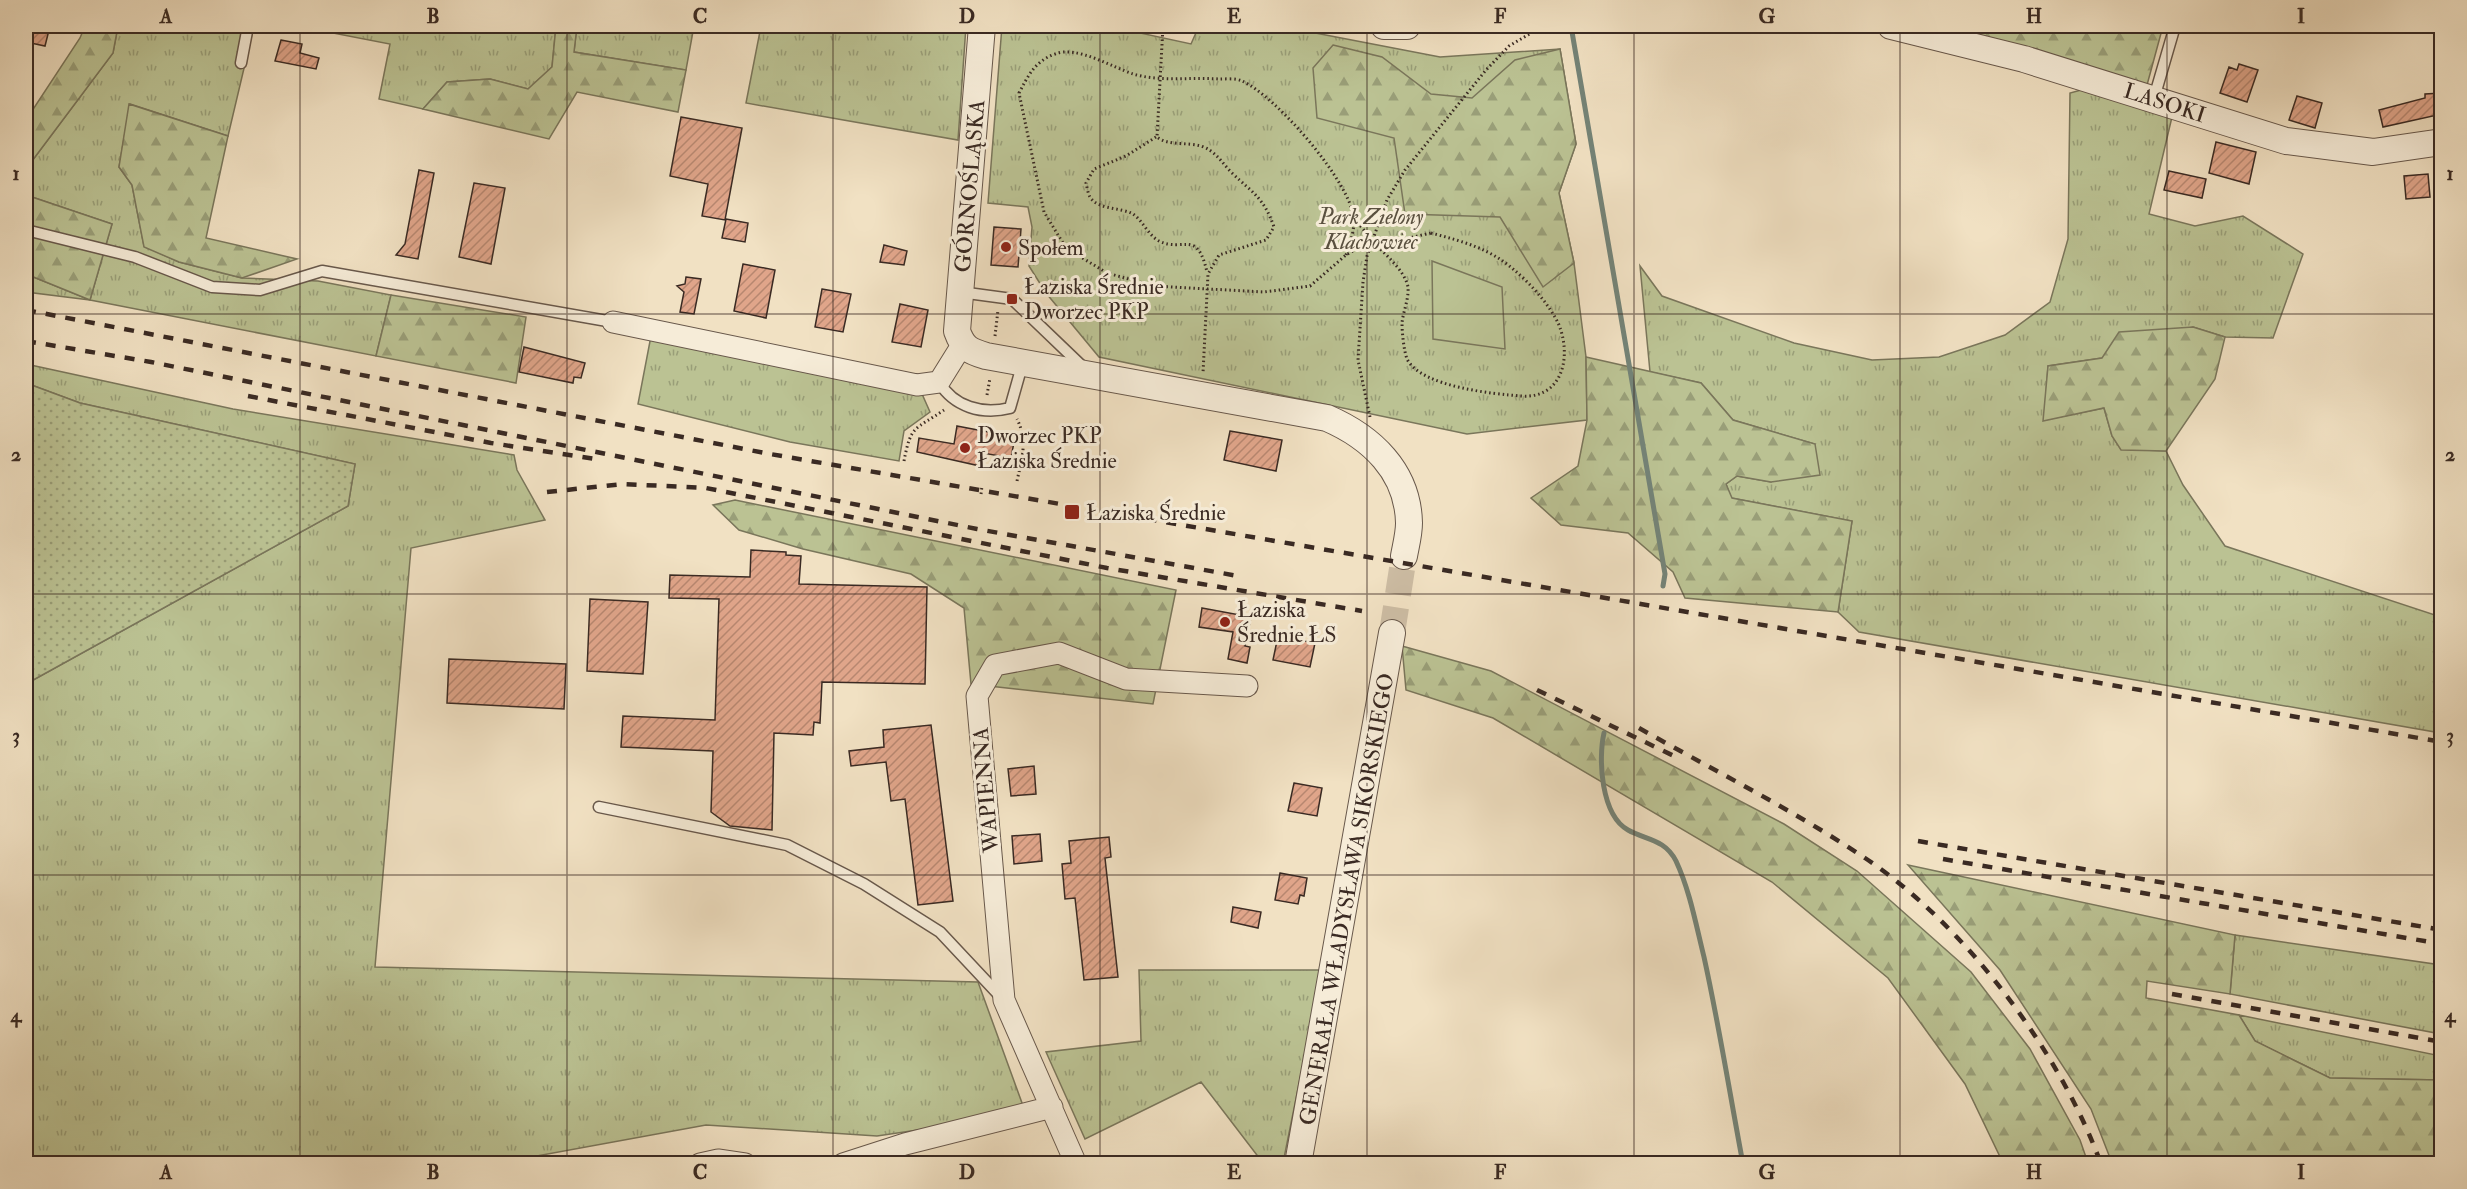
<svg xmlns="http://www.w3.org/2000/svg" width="2467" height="1189" viewBox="0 0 2467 1189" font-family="'IM FELL Double Pica',serif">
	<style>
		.grass { fill: url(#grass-tufts); stroke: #7a765b; stroke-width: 1.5 }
		.forest { fill: url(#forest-firs); stroke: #7a765b; stroke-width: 1.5 }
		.garden { fill: url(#garden-dots); stroke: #7a765b; stroke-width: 1.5 }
		.pitch { fill: #bbc293; stroke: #7a765b; stroke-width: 1.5 }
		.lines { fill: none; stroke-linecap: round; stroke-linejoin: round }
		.stream { stroke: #748377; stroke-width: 5 }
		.building { fill: url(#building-hatch); stroke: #3a2a23; stroke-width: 1.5 }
		.tertiary-tunnel { stroke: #ccbca3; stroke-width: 26; stroke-dasharray: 26 13; stroke-linecap: butt }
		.service-casing { stroke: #68584b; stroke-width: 13 }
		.minor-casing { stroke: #68584b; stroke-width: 23 }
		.tertiary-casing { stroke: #68584b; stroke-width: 28 }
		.path { stroke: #3a2a23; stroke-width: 3; stroke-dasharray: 1.5 3; stroke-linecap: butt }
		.service { stroke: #f6ecd8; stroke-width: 10 }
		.minor { stroke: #f6ecd8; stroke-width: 21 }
		.tertiary { stroke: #f6ecd8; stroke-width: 26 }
		.rail { stroke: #3a2a23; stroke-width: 4.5; stroke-dasharray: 10 10; stroke-linecap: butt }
		.grid { fill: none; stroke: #3a2a23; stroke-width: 1.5; stroke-opacity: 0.55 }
		.poi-dot { fill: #8f2418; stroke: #f6ecd8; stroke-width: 2 }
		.labels { text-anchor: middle; stroke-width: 6; stroke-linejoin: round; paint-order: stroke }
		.street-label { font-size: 22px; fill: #3a2a23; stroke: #f6ecd8 }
		.park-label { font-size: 22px; font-style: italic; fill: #5a503f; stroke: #f6ecd8 }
		.poi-label { font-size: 22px; fill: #3a2a23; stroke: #f6ecd8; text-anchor: start }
		.neatline { fill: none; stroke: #3a2a23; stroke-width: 2 }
		.grid-label { font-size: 20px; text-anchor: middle; font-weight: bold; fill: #3a2a23 }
	</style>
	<defs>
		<pattern id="grass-tufts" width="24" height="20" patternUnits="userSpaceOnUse" patternTransform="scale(1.5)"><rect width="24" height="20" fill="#bbc293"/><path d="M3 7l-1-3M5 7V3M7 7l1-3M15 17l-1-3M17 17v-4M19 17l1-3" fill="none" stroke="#999e78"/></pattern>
		<pattern id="forest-firs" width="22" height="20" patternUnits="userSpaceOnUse" patternTransform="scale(1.5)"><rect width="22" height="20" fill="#bbc293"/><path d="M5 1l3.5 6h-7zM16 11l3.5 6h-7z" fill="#999e78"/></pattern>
		<pattern id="garden-dots" width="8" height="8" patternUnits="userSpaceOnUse" patternTransform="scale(1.5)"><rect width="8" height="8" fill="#bbc293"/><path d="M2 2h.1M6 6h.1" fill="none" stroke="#999e78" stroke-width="1.8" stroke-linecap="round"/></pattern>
		<pattern id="building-hatch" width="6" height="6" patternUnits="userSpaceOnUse" patternTransform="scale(1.5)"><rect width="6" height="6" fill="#e0a58a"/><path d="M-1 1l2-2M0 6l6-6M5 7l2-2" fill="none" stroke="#b78770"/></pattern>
	</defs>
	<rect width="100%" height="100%" fill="#f1e1c3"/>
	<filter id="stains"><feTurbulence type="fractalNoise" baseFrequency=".00333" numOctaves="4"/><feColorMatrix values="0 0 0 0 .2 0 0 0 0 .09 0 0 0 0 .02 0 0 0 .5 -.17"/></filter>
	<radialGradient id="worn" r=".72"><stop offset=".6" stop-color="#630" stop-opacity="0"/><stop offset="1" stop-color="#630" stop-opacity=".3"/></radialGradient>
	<path class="grass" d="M118,26H254L228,136L130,104L119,167L132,185L144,246L179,262L242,278L318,281L391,295L376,356L90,300L26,292V274L90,300L112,224L26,195V169L113,53Z
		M297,26H556L552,67L528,89L490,79L447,82L423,109L379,99L390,44Z
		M577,26H694L686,70L574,52Z
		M761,26H966L958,140L746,103Z
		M1002,26H1126V30L1191,44L1199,26H1279L1440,57L1560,49L1576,144L1559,193L1574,263L1586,357L1587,420L1467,434L1099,357L1046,293L1029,266L1032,227L1028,207L988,203Z
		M2081,90L2172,117L2149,214L2195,226L2243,216L2303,254L2273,338L2225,337L2193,327L2102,358L2048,366L2044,420L2104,408L2112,436L2121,449L2166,451L2183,485L2225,546L2441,617V733L1859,632L1838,612L1852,521L1731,498L1726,484L1737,476L1771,482L1815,444L1733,420L1701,383L1650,372L1640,266L1662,296L1794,343L1872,360L1939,357L2005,335L2050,302L2068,239L2070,93Z
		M651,336L922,394L930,412L904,431L899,461L790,442L638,404Z
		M26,364L233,409L514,455L517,470L545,520L411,548L375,967L978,982L1026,1114L877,1136L706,1125L498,1163H26V684L348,506L355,464L80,403L26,383Z
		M2235,935L2441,965V1034L2230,994Z
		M1139,970H1322L1283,1163H1263L1201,1082L1085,1139L1046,1052L1141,1041Z
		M2239,1015L2441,1056V1080L2330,1078L2255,1041Z"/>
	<path class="forest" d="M85,26H118L113,53L26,169V120L80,38Z
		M556,26H577L574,52L686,70L678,112L577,92L549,139L423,109L447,82L490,79L528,89L552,67Z
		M1928,26H2163L2147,85Z
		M1333,45L1382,57L1431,94L1472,98L1515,60L1560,49L1576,144L1559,193L1574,263L1543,287L1500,217L1405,214L1394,138L1317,118L1313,68Z
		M129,104L228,136L206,238L297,259L242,278L179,262L144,247L132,185L119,167Z
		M26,195L112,224L90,300L26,274Z
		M391,295L526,317L516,383L376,356Z
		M2193,327L2225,337L2215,379L2166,451L2121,450L2112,436L2104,408L2043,421L2048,366L2102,358L2119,332Z
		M1586,357L1701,383L1733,420L1815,444L1820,475L1771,482L1737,476L1726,484L1732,498L1852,521L1838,612L1685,598L1673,572L1628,533L1561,525L1531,498L1578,466L1587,420Z
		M735,500L1176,590L1153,704L971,684L964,608L911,574L803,549L739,530L713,505Z
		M1402,646L1491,671L1784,824L1857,871L1971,972L2030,1049L2080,1140L2088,1163H2003L1965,1084L1888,978L1772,882L1493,718L1406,690Z
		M1908,865L2235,935L2230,994L2147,981L2146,998L2239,1015L2255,1041L2330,1078L2441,1080V1163H2112L2091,1109L2000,970Z"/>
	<path class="garden" d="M26,383L80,403L355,464L348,506L26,684Z"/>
	<path class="pitch" d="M1432,261L1502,287L1505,349L1433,339Z"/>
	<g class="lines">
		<path class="stream" d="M1571,26L1665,574L1663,586
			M1604,733C1598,759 1601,815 1628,830C1646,840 1665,839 1676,861C1690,891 1696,925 1704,957C1719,1025 1730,1095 1743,1164"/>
	</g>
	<path class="building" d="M29,26H50L45,46L26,42Z
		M281,40L302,44L300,53L319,58L316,69L275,61Z
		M2239,64L2258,70L2247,102L2220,93L2229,67L2237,70Z
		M2442,93V114L2383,127L2379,110L2425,98V94Z
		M2297,96L2322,103L2315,128L2289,120Z
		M681,117L742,128L725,220L702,216L708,184L670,176Z
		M2216,142L2256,152L2249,184L2209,173Z
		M419,170L434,173L418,259L396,255L405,244Z
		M2169,171L2206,179L2202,198L2164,190Z
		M2428,174L2430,197L2406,199L2404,176Z
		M474,183L505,188L491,264L459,257Z
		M726,219L748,223L745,242L722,238Z
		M994,227L1021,229L1018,267L991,265Z
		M884,245L907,251L904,265L880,262Z
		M743,264L775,270L766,318L734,311Z
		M686,277L701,279L694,314L680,312L684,292L677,286L685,284Z
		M822,289L851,294L843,332L815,327Z
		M900,304L928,310L921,347L892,342Z
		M524,347L585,363L581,378L574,377L573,383L519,372Z
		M957,426L1015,437L1011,458L983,453L980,466L917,452L919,438L954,444Z
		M1230,431L1282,440L1276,471L1224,460Z
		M751,550L786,552V555L801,556L799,584L927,587L925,684L822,682L820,723L814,722L813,735L774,733L772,830L730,826L711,812L713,751L621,747L623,716L715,720L719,599L669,598L670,575L750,577Z
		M590,599L648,602L643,674L587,671Z
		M1202,608L1251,617L1245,646L1250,647L1247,663L1228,659L1233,632L1199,627Z
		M1278,636L1315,643L1310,667L1273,660Z
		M449,659L566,664L564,709L447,703Z
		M931,725L953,901L918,905L905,799L891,801L886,762L851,766L849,751L884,747L883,730Z
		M1034,766L1036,794L1011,796L1008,769Z
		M1294,783L1322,788L1317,816L1288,811Z
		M1040,834L1042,861L1014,864L1012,836Z
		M1109,837L1111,857L1105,858L1118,977L1084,980L1075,898L1065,899L1062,864L1071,863L1069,841Z
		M1280,873L1307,878L1304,896L1300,895L1298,904L1275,900Z
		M1233,907L1261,912L1258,928L1231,922Z"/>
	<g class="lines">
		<path class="tertiary-tunnel" d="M1392,633L1404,556"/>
		<defs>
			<path id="service" d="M241,63L248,26
				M2154,98L2175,26
				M26,230L135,257L212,287L260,290L322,271L613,322
				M960,292L1012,299L1085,369
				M939,382C954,407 982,415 1010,408L1023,362
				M599,807L787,845L864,884L940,932L1000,996"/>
			<path id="minor" d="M613,322L917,385L939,382L962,345
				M700,1164L718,1160L745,1164
				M843,1164L905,1144L1052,1107
				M1076,1164L1004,1000L977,696L995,665L1059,653L1126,679L1247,686"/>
			<path id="tertiary" d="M982,26L957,331C963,348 969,351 986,356L1327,418C1371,437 1408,471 1409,523C1409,534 1406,545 1404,556
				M1384,26H1407
				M1891,26L2024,59L2286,141L2373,152L2442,142
				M1298,1164L1392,633"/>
		</defs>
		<use href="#service" class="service-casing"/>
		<use href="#minor" class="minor-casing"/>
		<use href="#tertiary" class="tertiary-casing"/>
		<path class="path" d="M1163,26L1157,137C1168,146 1187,142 1201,146C1216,151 1222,163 1232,173C1253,193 1264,198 1274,227L1266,240L1219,255L1208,274L1203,373
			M1156,137L1126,156L1094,169L1086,183C1087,187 1088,194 1090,197C1098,210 1120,207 1133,214C1143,221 1148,235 1159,241C1183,253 1197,228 1207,272
			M1431,233C1461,241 1489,248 1513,269C1530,283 1550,305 1559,325C1572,358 1562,399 1521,396C1494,394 1421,387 1407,359C1404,351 1402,333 1402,323C1403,312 1409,299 1408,287C1405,270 1383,253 1372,240L1409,238Z
			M1346,255C1350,244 1354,232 1354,220C1352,183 1275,95 1242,81C1236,78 1226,79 1219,79C1191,77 1160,82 1133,74C1112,67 1076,45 1055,54C1035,61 1028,76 1019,93L1044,212L1066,248L1107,273L1154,286L1264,292L1310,286L1346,255L1372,240L1354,218
			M995,336L998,310
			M987,395L990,378
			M1370,417L1358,360L1363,282L1367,256L1387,200L1405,170L1486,70L1509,46L1543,26
			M904,461C911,424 915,430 944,410
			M1017,481C1022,458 1028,441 1017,419
			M981,494L982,486"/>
		<use href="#service" class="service"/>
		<use href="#minor" class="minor"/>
		<use href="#tertiary" class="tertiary"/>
		<path class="rail" d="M26,310L770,454L2442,742
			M26,341L151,362L977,529L1238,576
			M248,396L491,443L595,459
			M547,492L623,484L706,488L1107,568L1362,611
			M1537,690L1674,756
			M1639,728C1715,771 1793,810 1865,858C1964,924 2060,1051 2101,1164
			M1918,841L2442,930
			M1943,859L2442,944
			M2172,994L2442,1042"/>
	</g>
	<path class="grid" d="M300,26V1164M567,26V1164M833,26V1164M1100,26V1164M1367,26V1164M1634,26V1164M1900,26V1164M2167,26V1164M26,314H2442M26,594H2442M26,875H2442"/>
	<g class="poi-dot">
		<circle cx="1006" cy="247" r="6"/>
		<rect x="1006" y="293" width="12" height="12" rx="3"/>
		<circle cx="965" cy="448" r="6"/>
		<rect x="1064" y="504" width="16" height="16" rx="3"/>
		<circle cx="1225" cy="622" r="6"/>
	</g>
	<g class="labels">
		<g class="street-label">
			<text transform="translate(2165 102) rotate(18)" y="8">LASOKI</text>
			<text transform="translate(969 186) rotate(-85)" y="8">GÓRNOŚLĄSKA</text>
			<text transform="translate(985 790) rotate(-95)" y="8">WAPIENNA</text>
			<text transform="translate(1346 899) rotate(-80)" y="8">GENERAŁA WŁADYSŁAWA SIKORSKIEGO</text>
		</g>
		<g class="park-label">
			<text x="1371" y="224">Park Zielony<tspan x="1371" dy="25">Klachowiec</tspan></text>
		</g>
		<g class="poi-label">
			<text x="1018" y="255">Społem</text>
			<text x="1024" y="294">Łaziska Średnie<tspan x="1024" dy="25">Dworzec PKP</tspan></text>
			<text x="977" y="443">Dworzec PKP<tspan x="977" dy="25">Łaziska Średnie</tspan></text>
			<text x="1086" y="520">Łaziska Średnie</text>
			<text x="1237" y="617">Łaziska<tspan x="1237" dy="25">Średnie ŁS</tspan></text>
		</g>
	</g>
	<rect width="2467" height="1189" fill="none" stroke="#f1e1c3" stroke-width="66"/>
	<rect x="33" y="33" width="2401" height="1123" class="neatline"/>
	<g class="grid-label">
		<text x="166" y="23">A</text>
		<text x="433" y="23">B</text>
		<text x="700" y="23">C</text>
		<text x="967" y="23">D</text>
		<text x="1234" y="23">E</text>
		<text x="1500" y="23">F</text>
		<text x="1767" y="23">G</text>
		<text x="2034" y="23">H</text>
		<text x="2301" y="23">I</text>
		<text x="16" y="180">1</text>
		<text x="2450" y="180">1</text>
		<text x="16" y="461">2</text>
		<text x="2450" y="461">2</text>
		<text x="16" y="742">3</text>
		<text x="2450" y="742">3</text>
		<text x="16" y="1022">4</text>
		<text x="2450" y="1022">4</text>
		<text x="166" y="1179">A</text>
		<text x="433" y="1179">B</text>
		<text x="700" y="1179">C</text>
		<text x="967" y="1179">D</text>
		<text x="1234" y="1179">E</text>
		<text x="1500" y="1179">F</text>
		<text x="1767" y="1179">G</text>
		<text x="2034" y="1179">H</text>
		<text x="2301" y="1179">I</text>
	</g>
	<rect width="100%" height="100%" filter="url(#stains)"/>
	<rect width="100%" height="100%" fill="url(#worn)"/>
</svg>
